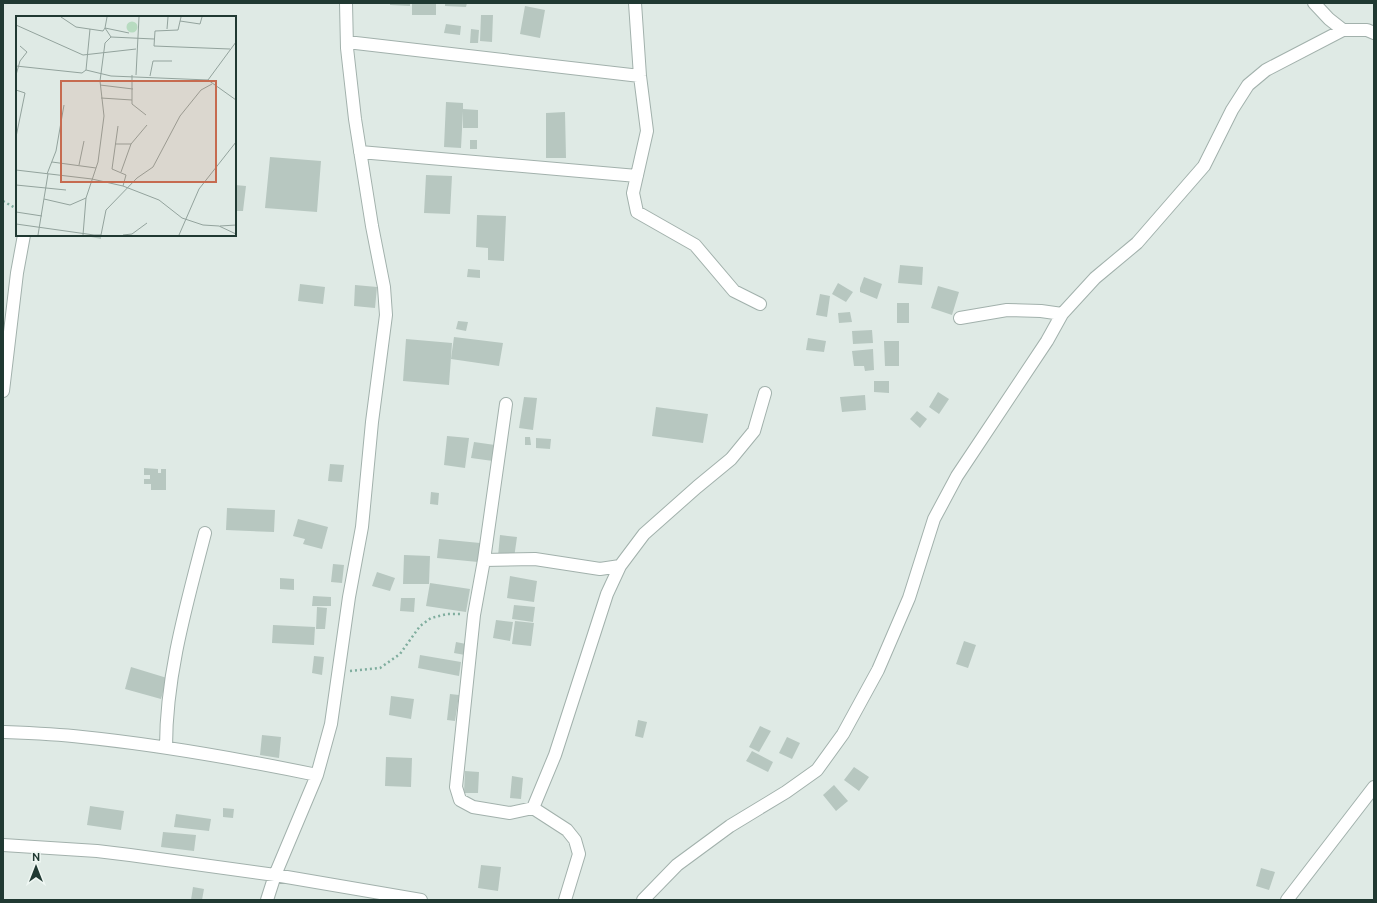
<svg xmlns="http://www.w3.org/2000/svg" width="1377" height="903" viewBox="0 0 1377 903" font-family="Ubuntu,sans-serif">
	<style>
		.building { fill: #b7c7c0 }
		.lines { fill: none; stroke-linecap: round; stroke-linejoin: round }
		.minor-casing { stroke: #a2b1ac; stroke-width: 14 }
		.path { stroke: #7fad9e; stroke-width: 2.5; stroke-dasharray: 2 3; stroke-linecap: butt }
		.minor { stroke: #fff; stroke-width: 12 }
		.inset-road { fill: none; stroke: #93a39d; stroke-width: 1 }
		.view { fill: #c66b50; fill-opacity: 0.15; stroke: #c66b50; stroke-width: 2 }
		.inset-edge { fill: none; stroke: #203932; stroke-width: 2 }
	</style>
	<rect width="100%" height="100%" fill="#dfeae5"/>
	<path class="building" d="M390,3H410V6L390,5Z
		M412,3H436V15H412Z
		M445,3H467L466,7L445,6Z
		M525,6L545,10L540,38L520,34Z
		M481,15H493L492,42L480,41Z
		M446,24L461,26L460,35L444,33Z
		M471,29L479,30L478,43H470Z
		M446,102L463,103V109L478,110V128H463V111L461,148L444,147Z
		M565,112L566,158H546V113Z
		M470,140H477V149H470Z
		M270,157L321,161L317,212L265,208Z
		M426,175L452,176L450,214L424,213Z
		M235,185L246,186L243,211H235Z
		M477,215L506,216L504,261L488,260V248L476,247Z
		M91,235H101V239L91,237Z
		M900,265L923,267L922,285L898,283Z
		M468,269L480,270V278L467,277Z
		M864,277L882,284L877,299L860,292V288Z
		M838,283L853,292L846,302L832,294Z
		M300,284L325,287L323,304L298,301Z
		M355,285L377,287L375,308L354,306Z
		M938,286L959,292L952,315L931,308Z
		M820,294L830,296L827,317L816,315Z
		M897,303H909V323H897Z
		M850,312L852,322L839,323L838,313Z
		M458,321L468,322L466,331L456,329Z
		M872,330L873,343L853,344L852,331Z
		M454,337L503,343L499,366L451,359Z
		M808,338L826,341L824,352L806,350Z
		M406,339L452,343L449,385L403,381Z
		M884,341H899V366H885Z
		M873,349L874,370L865,371L864,366H854L852,351Z
		M874,381H889V393L874,392Z
		M938,392L949,399L939,414L929,407Z
		M865,395L866,410L842,412L840,397Z
		M524,397L537,398L533,430L519,428Z
		M656,407L708,414L703,443L652,436Z
		M917,411L927,419L920,428L910,419Z
		M447,436L469,438L465,468L444,465Z
		M525,437H530L531,445H525Z
		M536,438L551,439L550,449L536,448Z
		M474,442L495,445L493,461L471,458Z
		M330,464L344,465L342,482L328,481Z
		M144,468L158,469V473H161V469H166V490H151V484H144V479H150V475H144Z
		M431,492L439,493L438,505L430,504Z
		M227,508L275,510L274,532L226,530Z
		M298,519L328,527L322,549L303,544L305,539L293,536Z
		M500,535L517,537L514,558L498,556Z
		M439,539L480,543L478,562L437,558Z
		M404,555L430,556L429,584H403Z
		M333,564L344,565L342,583L331,582Z
		M377,572L395,578L390,591L372,586Z
		M510,576L537,581L534,602L507,598Z
		M280,578L294,579V590L280,589Z
		M430,583L470,589L466,612L426,606Z
		M313,596L331,597V606H312Z
		M401,598H415L414,612L400,611Z
		M514,605L535,607L533,622L512,619Z
		M317,607L327,608L325,629H316Z
		M496,620L513,622L510,641L493,638Z
		M515,621L534,623L531,646L512,644Z
		M273,625L315,627L314,645L272,643Z
		M964,641L976,645L968,668L956,664Z
		M456,642L466,644L465,655L454,653Z
		M420,655L461,662L459,676L418,668Z
		M314,656L324,657L322,675L312,673Z
		M131,667L167,678L161,699L125,689Z
		M450,694L459,695L455,721L447,720Z
		M391,696L414,699L411,719L389,715Z
		M638,720L647,722L643,738L635,736Z
		M760,726L771,731L759,752L749,747Z
		M262,735L281,737L279,758L260,755Z
		M787,737L800,743L792,759L779,753Z
		M752,751L773,762L768,772L746,761Z
		M386,757L412,758L411,787L385,786Z
		M854,767L869,777L859,791L844,780Z
		M465,771L479,772L478,793H464Z
		M512,776L523,778L521,799L510,798Z
		M834,785L848,801L836,811L823,795Z
		M90,806L124,811L121,830L87,825Z
		M223,808L234,809L233,818L223,817Z
		M176,814L211,819L209,831L174,827Z
		M163,832L196,835L194,851L161,847Z
		M481,865L501,867L498,891L478,888Z
		M1261,868L1275,872L1269,890L1256,886Z
		M193,887L204,889L202,900H191Z"/>
	<g class="lines">
		<defs>
			<path id="minor" d="M635,3L640,76L647,131L633,193L637,212L695,245L734,291L760,304
				M1314,3L1329,19L1343,30H1367L1374,33
				M347,42L640,76
				M360,152L637,176
				M960,318L1007,310L1041,311L1062,314
				M3,391L17,273L24,235
				M506,404L484,560L474,615L456,787L460,800L473,807L510,813L533,808L567,830L575,840L579,854L565,900
				M484,560L535,559L600,569L620,566
				M3,732C29,733 56,734 82,737C161,745 239,759 317,775
				M166,747C166,674 187,603 205,533
				M533,808L555,755L607,594L620,566L644,534L697,487L731,459L754,431L765,393
				M3,845L97,851L130,855L275,875L421,900
				M267,900L275,875L317,775L331,724L349,597L362,527L372,422L386,315L384,287L372,226L355,119L347,48L346,3
				M643,900L677,865L730,826L786,792L817,770L843,734L878,670L909,598L934,519L957,476L1047,341L1062,314L1095,278L1137,243L1204,166L1232,110L1248,85L1266,70L1343,30
				M1287,900L1374,787"/>
		</defs>
		<use href="#minor" class="minor-casing"/>
		<path class="path" d="M3,201L17,209
			M350,671L380,668L400,654L420,626L431,618L447,614H462"/>
		<use href="#minor" class="minor"/>
	</g>
	<g transform="translate(16 16)">
		<rect width="220" height="220" fill="#dfeae5"/>
		<path d="M110.5 11a5.5 5.5 0 1 1 11 0a5.5 5.5 0 1 1-11 0Z" fill="#b7dbc0"/>
		<path class="inset-road" d="M45,1L60,11L87,15L89,12L113,17M165,1L162,14L139,15L138,30L214,33M164,5L184,8L186,1M0,9L67,39L120,33M151,13L152,1M95,21L138,23M0,50L66,57L70,54L95,60L192,64L220,84M70,54L74,13M0,59L4,45L11,36L4,30M116,59V88L130,99M120,59L123,1M134,60L137,45H156M192,64L220,26M84,69L117,73M0,74L9,77L0,121M85,82L116,84M102,110L96,153L110,159L107,170M99,128H115M36,146L80,152M63,149L68,125M0,154L76,163L107,170L143,184L166,202L187,209L203,210L220,218M105,156L115,128L131,109M31,158L40,135L48,89M0,169L50,174M28,183L54,189L70,182M0,196L26,200M0,208L78,219M204,210L220,209M22,219L32,158M67,219L70,182L82,146L88,100L84,65L89,27L95,21L89,12L91,1M78,219H85L90,194L121,162L137,151L164,100L185,74L196,68M107,219L116,218L131,207M163,219L183,173L220,126"/>
		<path class="view" d="M45,65H200V166H45Z"/>
		<rect width="220" height="220" class="inset-edge"/>
	</g>
	<rect width="1377" height="903" fill="none" stroke="#203932" stroke-width="8"/>
	<g transform="translate(36 867)" stroke="#eff7f3" stroke-width="3" paint-order="stroke">
	<path d="M0-3L7 15L0 10L-7 15Z" fill="#203932"/>
	<text y="-6" font-size="11" font-weight="bold" text-anchor="middle" fill="#203932">N</text>
	</g>
</svg>
